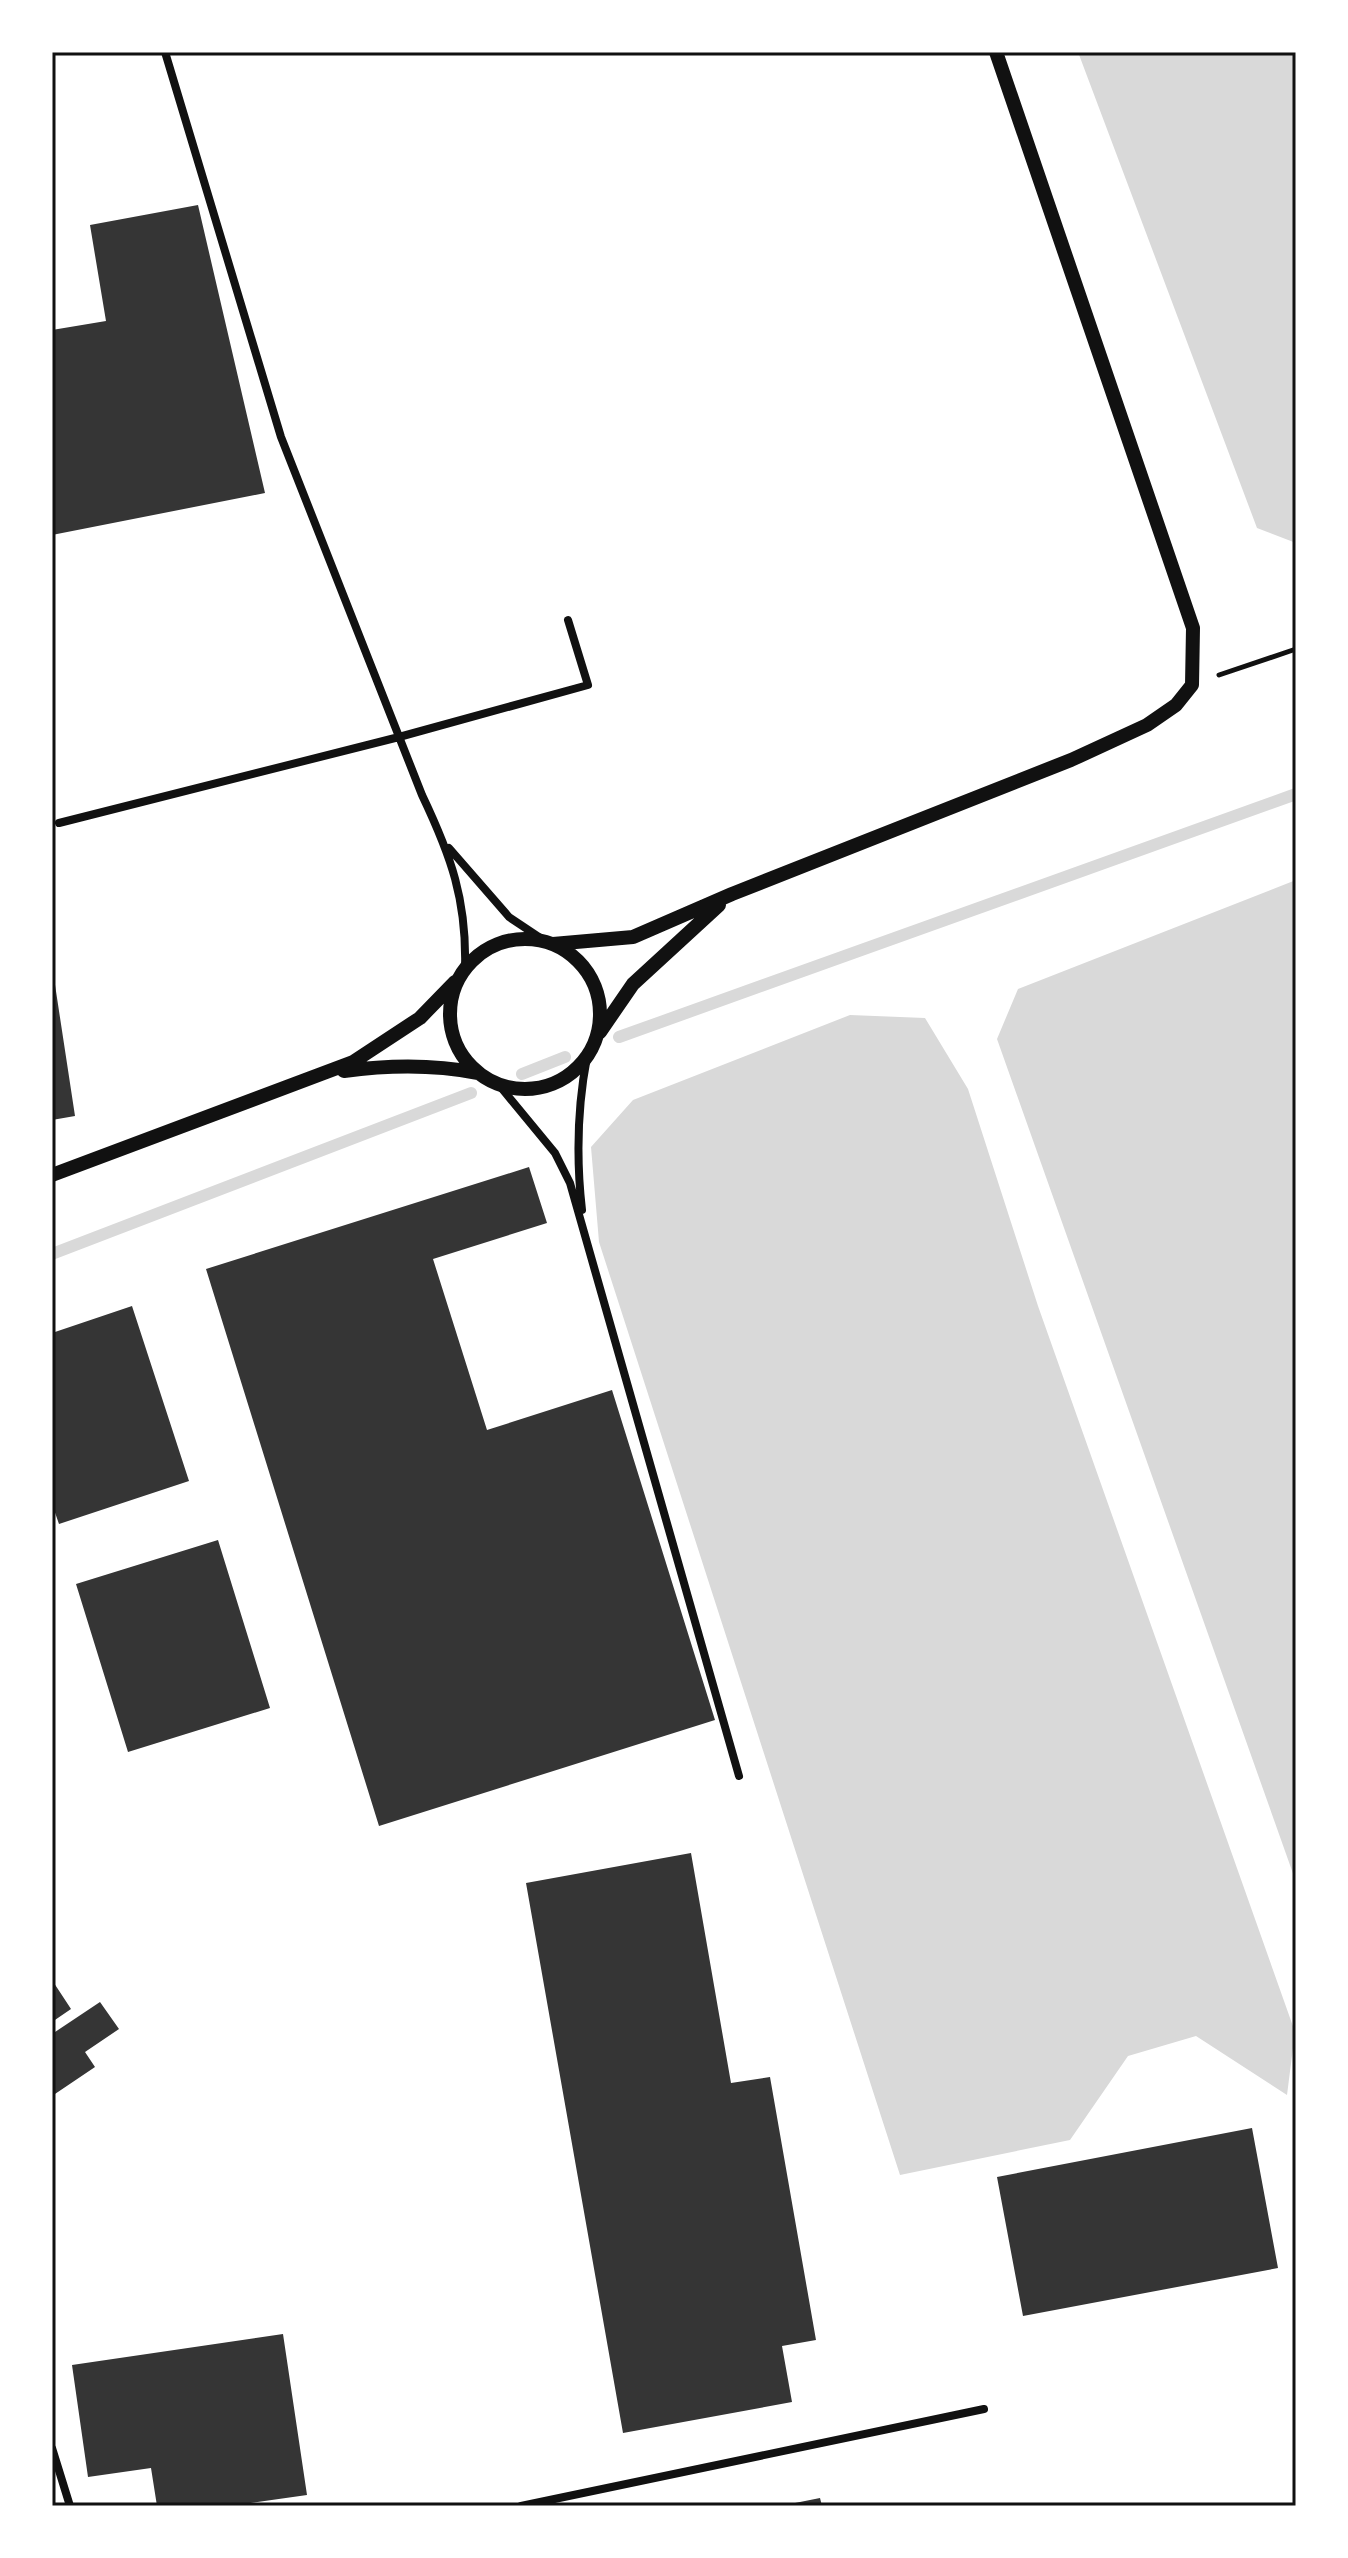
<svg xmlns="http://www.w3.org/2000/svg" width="1348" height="2558" viewBox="0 0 1348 2558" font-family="Karla,sans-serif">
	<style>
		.water { fill: #d9d9d9 }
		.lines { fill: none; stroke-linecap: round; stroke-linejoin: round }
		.stream { stroke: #d9d9d9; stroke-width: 12 }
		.building { fill: #353535 }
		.path { stroke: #111; stroke-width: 5 }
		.minor { stroke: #111; stroke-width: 8 }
		.tertiary { stroke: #111; stroke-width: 14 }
		.neatline { fill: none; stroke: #111; stroke-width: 3 }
	</style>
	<rect width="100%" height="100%" fill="#fff"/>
	<path class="water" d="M1078,52H1296V543L1257,528Z
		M1296,880V1882L997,1039L1018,989Z
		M850,1015L925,1018L968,1089L1038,1306L1295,2032L1287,2095L1196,2036L1128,2056L1070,2140L900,2175L599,1242L591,1147L633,1100Z"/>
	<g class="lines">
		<path class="stream" d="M619,1037L1296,794
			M522,1074L565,1057
			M52,1254L471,1093"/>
	</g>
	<path class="building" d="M198,205L265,493L52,535V330L106,321L90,225Z
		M52,965L75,1116L52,1120Z
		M529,1167L547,1223L433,1259L487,1430L612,1390L715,1720L379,1826L206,1269Z
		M132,1306L189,1481L59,1524L52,1504V1333Z
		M218,1540L270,1708L128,1752L76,1584Z
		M691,1853L731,2083L770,2077L816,2340L782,2346L792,2402L623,2433L526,1883Z
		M52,1980L71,2009L52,2022Z
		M100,2002L119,2029L85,2052L95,2067L52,2096V2034Z
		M1252,2128L1278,2268L1023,2316L997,2177Z
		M283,2334L307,2495L229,2506H157L151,2468L88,2477L72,2365Z
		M820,2498L822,2506H785V2505Z"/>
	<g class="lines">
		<path class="path" d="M1219,675L1296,649"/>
		<path class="minor" d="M165,52L281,437L422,795C451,856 467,900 465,969
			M59,823L399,737L588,685L568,620
			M449,848L509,917L542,939
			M499,1085L555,1153L570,1183L739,1776
			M582,1210C576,1157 577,1109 587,1057
			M52,2448L70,2506
			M521,2506L984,2409"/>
		<path class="tertiary" d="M450 1014a75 75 0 1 1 150 0a75 75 0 1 1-150 0Z
			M553,944L633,937L732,894L1071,760L1147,725L1176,705L1192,685L1193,628L996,52
			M600,1032L633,984L719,905
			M344,1071C389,1065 432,1064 477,1073
			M52,1175L353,1062L420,1018L455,982"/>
	</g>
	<rect width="1348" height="2558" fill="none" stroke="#ffffff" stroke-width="108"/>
	<rect x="54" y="54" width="1240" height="2450" class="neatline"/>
</svg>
